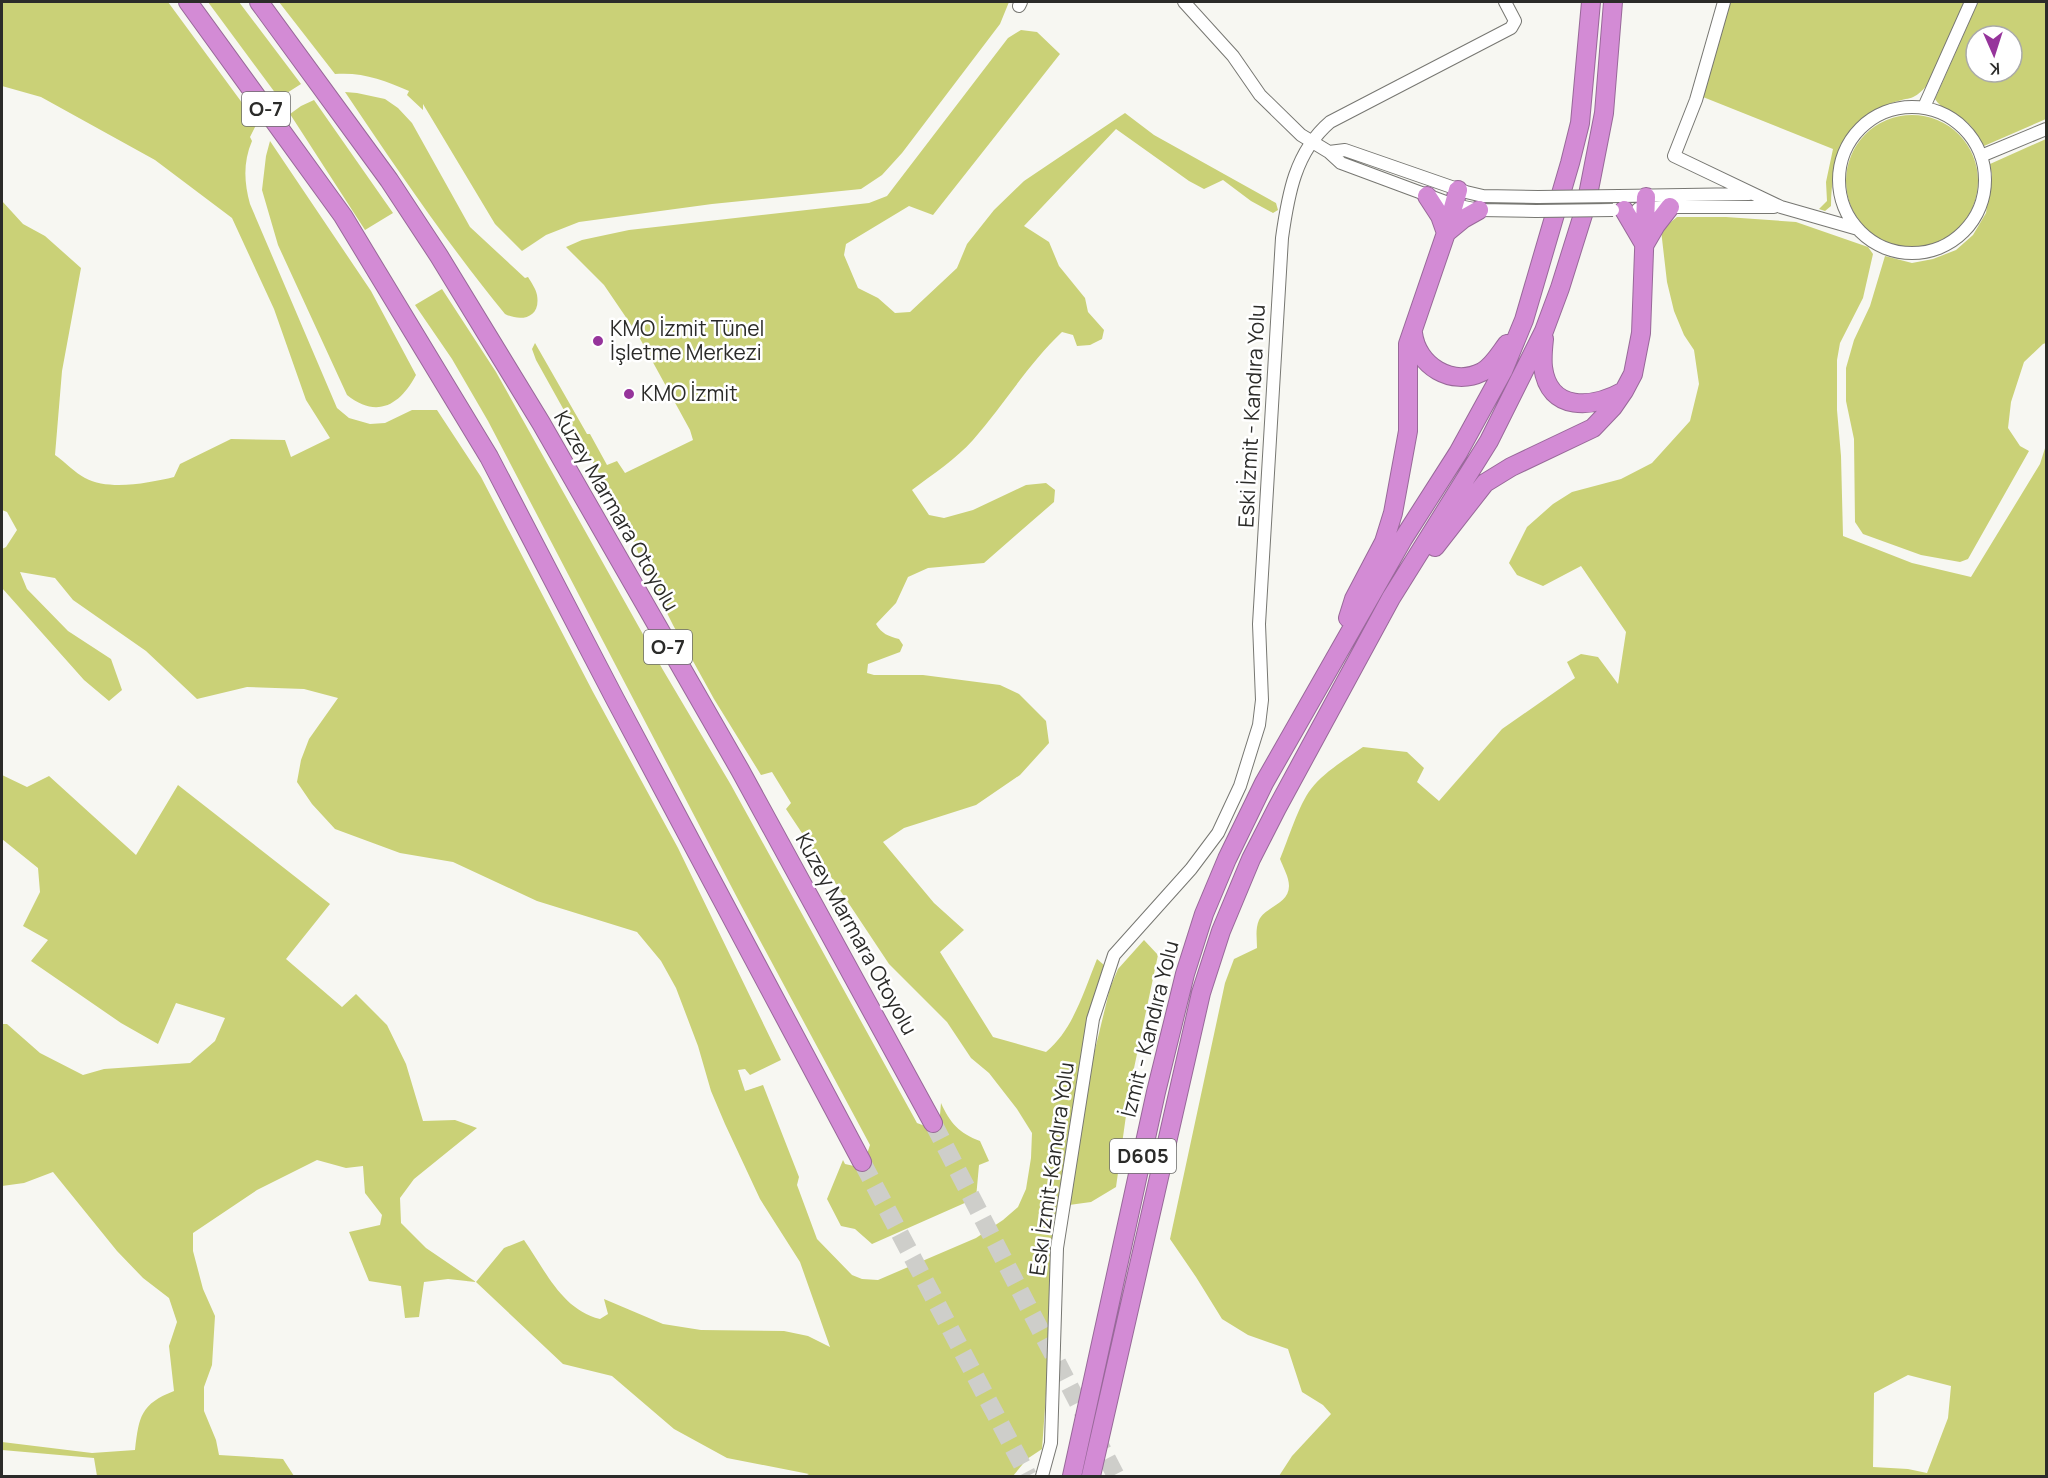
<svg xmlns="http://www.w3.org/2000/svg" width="2048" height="1478" viewBox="0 0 2048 1478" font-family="Manrope,sans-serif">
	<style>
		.green { fill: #cad177; fill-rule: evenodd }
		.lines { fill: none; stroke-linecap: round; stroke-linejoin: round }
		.highway-tunnel { stroke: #cececa; stroke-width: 18; stroke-dasharray: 18 9; stroke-linecap: butt }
		.minor-casing { stroke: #777772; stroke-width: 14 }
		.highway-casing { stroke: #986999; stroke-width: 20 }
		.minor { stroke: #fff; stroke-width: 12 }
		.highway { stroke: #d38bd5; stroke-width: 18 }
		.minor-bridge-casing { stroke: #777772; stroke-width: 14; stroke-linecap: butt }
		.minor-bridge { stroke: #fff; stroke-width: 12 }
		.poi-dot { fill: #96349b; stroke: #fff; stroke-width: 2 }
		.labels { text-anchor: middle; stroke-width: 5; stroke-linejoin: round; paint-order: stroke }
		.shield { fill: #fff; stroke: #6b6b69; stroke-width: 1.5 }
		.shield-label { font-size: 20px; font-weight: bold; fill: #2b2b29 }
		.poi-label { font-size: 21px; fill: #2b2b29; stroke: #fff; text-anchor: start }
		.street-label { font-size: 21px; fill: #2b2b29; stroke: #fff }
	</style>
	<rect width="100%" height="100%" fill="#f7f7f2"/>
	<path class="green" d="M2,2H168L257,123L250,137L252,141C243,162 244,182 250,204L337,408L349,418L370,424L385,423L412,410H437L481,477L593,692L678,848L781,1060L750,1075L745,1069L738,1070L745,1091L763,1085L799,1177L797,1185L817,1239L852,1275L862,1279L878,1280L976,1238L1003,1220L1018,1207L1026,1189L1031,1158L1032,1133L1017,1109L989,1073L971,1058L947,1022L889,964L786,809L791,803L772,772L761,775L714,699L673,625L644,567L624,518L536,360L532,349L535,343L587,434H590L607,465L617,461L625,473L693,440L690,430L638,335L604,285L566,247L582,240L629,230L869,203L887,196L1008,38L1021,30L1037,32L1060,54L933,215L909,206L846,244L844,255L858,288L878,298L895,313L910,312L957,268L967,244L994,210L1024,181L1125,113L1154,135L1276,203L1278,210L1273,213L1251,201L1223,180L1204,189L1189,181L1116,129L1024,226L1049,242L1059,266L1085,298L1088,312L1104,330L1102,339L1090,345L1077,346L1073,335L1062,332C1028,364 1004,405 973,440C956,459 933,474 912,490L929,515L944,518L973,510L1026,485L1046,483L1055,490L1054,502L984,563L928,568L908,577L896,603L876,624C882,634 888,636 899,639L903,645L900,652L868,664L867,673L874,675H923L1000,685L1019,694L1046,721L1049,743L1020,775L976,805L904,828L883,842L934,903L964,930L940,952L993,1037L1046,1052C1073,1030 1084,991 1097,959L1104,965L1090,1009L1054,1226L1048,1366L1042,1449L1027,1459L1013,1476H805L809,1474L727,1458L674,1429L612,1376L563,1364L476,1282L448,1279L424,1282L419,1317L405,1318L401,1286L369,1281L349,1232L380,1225L382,1215L365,1193L363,1166L346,1168L317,1160L257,1190L193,1233V1251L203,1289L215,1316L212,1365L204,1387V1411L216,1440L219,1455L283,1459L294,1476H97L94,1458L2,1450V1442L92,1453L135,1450C139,1416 141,1404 174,1391L169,1346L177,1322L169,1298L143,1278L117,1251L53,1172L24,1183L2,1186V1024H7L40,1053L83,1075L104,1069L190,1063L215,1041L225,1018L176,1003L158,1044L121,1023L31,961L48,940L23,926L40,892L38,868L2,839V775L27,787L49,776L136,855L178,785L330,904L286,959L342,1007L356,994L387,1025L406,1064L423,1121L455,1120L477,1128L414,1179L400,1198L401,1223L426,1248L476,1282L504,1248L524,1240C545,1270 562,1310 600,1319L608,1314L604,1299L663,1324L701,1330L784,1331L808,1336L830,1347L800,1262L760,1199L725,1124L711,1091L698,1046L676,988L661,961L637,932L537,901L453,862L400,853L335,829L312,804L297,782L301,760L309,739L338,698L304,689L247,687L197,699L146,651L73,600L55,578L20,572L27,589L68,631L111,659L122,690L109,701L84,680L2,588V549L6,547L17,530L7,512L2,510V201L23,224L45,236L81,268L62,371L55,455C65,462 75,473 85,478C109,491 149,483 174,477L180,464L231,439L285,440L291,457L330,438L306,400L274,309L232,218L155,160L41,97L2,86Z
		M208,2H239L301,84L279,98Z
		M279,2H1009L1000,24L902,153L882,175L861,189L712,204L579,222L546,235L522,251L495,224L423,104V110L407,95L409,91C384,80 363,72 335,74Z
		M1730,2H1965L1928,84C1913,102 1911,96 1892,103C1843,120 1832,158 1831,206L1825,211L1819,209L1827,201L1826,182L1833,149L1703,97Z
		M1978,2H2046V119L1984,146C1978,136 1973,126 1963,119C1954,113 1941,109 1935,99ZM1976,36H2012V72H1976Z
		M345,92L357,93L385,99L398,108L412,123L470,227L525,278L528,277C531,282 536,289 537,295C541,318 521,322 505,314C447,243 396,168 345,92Z
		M314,100L393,213L365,230L290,114L301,106Z
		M1846 181a66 66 0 1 1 132 0a66 66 0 1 1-132 0Z
		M2046,139V343L2043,344L2024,362L2011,402L2008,428L2020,446L2029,451L1968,559L1960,562L1921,555L1863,534L1855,522L1854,439L1846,401V368L1854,340L1870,306L1885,256L1912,263L1933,259L1956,250L1973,235L1986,213L1992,175L1990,164Z
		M270,141L371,291L416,375C400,405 377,419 347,395L278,245L262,190L266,156Z
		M1677,217H1726L1796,222L1868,247L1873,254L1863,298L1840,343L1837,360V410L1841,456L1843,536L1912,563L1971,577L2040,464L2046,445V1476H1279L1292,1456L1331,1414L1323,1405L1302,1392L1288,1349L1248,1335L1222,1319L1196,1277L1170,1239L1225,983L1234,959L1257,948C1257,939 1255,929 1259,920C1265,907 1289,904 1289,886C1289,877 1283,867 1280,859C1288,840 1299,804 1311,789C1324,772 1346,759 1363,747L1407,752L1424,768L1417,782L1439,801L1502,729L1575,678L1567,662L1581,654L1598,657L1618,684L1626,632L1581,566L1543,586L1517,575L1509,563L1527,527L1553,504L1572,492L1621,479L1652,463L1690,421L1699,384L1694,350L1684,335L1674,311L1667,282L1661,230ZM1908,1375L1951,1386L1948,1418L1927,1473L1908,1469L1873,1467L1874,1393Z
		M442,289L496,372L663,670L731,785L917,1123L925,1126L933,1123L940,1115L941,1103C950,1123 959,1133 980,1141L989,1161L979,1165L976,1198L872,1244L855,1229L841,1226L827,1199L843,1160L845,1164L854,1166L867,1154L870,1145L742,907L488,421L452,359L415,305Z
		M1144,940L1158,955L1130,1087L1116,1187L1091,1202L1069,1205L1091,1066L1110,988L1118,969Z"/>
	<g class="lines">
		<path class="highway-tunnel" d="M933,1123L1116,1476
			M862,1162L1028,1476"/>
		<defs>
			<path id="minor" d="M1184,2L1233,56L1260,95L1301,135L1329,152L1341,163L1454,205L1479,210L1536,211
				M1724,2L1696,100L1674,156L1781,207L1858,229
				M1019,6L1021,2
				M1924,107L1971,2
				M1839 180a73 73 0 1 1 146 0a73 73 0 1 1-146 0Z
				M1329,152L1345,150L1466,192L1483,196L1538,197
				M1981,156L2046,129
				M1619,196L1749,194
				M1638,209L1670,207H1774
				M1042,1476L1051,1443L1057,1248L1093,1019L1114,955L1191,869L1218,833L1240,786L1259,725L1262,700L1259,624L1282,238C1288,195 1295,152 1330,122L1511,28L1515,21L1505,2"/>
			<path id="highway" d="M188,2L343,216L489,457L615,699L862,1162
				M259,2L389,180L439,256L541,423L740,770L933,1123
				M1427,196L1440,216L1446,233L1463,219L1479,210
				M1624,210L1644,244
				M1645,244L1656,225L1670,207
				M1413,333C1417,366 1452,387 1482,372C1493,366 1500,353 1507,344
				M1544,339C1543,348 1542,358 1543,367C1549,413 1593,408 1624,391
				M1435,547L1485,483L1511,467L1593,428L1613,407L1624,391L1633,374L1641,333L1646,197
				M1348,618L1354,599L1384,542L1393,513L1408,431V344L1446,233L1458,190
				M1072,1476L1156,1092L1185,974L1204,914L1227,859L1264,783L1403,539L1458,453L1503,371L1524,320L1570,163L1580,123L1591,2
				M1091,1476L1201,993L1221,931L1251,859L1277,808L1391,598L1489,441L1544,331L1560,288L1586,205L1604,113L1613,2"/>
		</defs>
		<use href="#minor" class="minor-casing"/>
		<use href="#highway" class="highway-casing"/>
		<use href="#minor" class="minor"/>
		<use href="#highway" class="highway"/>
		<defs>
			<path id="minor-bridge" d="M1538,197L1619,196
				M1536,211L1613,210"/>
		</defs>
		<use href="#minor-bridge" class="minor-bridge-casing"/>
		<use href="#minor-bridge" class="minor-bridge"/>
	</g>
	<g class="poi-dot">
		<circle cx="598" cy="341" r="6"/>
		<circle cx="629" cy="394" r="6"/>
	</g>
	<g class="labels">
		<g class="shield">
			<rect x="242" y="92" width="48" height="34" rx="4.5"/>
			<rect x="644" y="630" width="48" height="34" rx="4.5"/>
			<rect x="1110" y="1139" width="66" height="34" rx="4.5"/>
		</g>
		<g class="shield-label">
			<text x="266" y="116">O-7</text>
			<text x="668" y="654">O-7</text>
			<text x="1143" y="1163">D605</text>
		</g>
		<g class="poi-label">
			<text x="610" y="336">KMO İzmit Tünel<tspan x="610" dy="24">İşletme Merkezi</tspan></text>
			<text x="641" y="401">KMO İzmit</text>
		</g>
		<g class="street-label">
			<text transform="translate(1252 416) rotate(-87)" y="7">Eski İzmit - Kandıra Yolu</text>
			<text transform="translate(616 511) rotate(60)" y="7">Kuzey Marmara Otoyolu</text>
			<text transform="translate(856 934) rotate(61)" y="7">Kuzey Marmara Otoyolu</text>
			<text transform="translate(1150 1029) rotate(-76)" y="7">İzmit - Kandıra Yolu</text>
			<text transform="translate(1052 1169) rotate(-82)" y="7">Eskı İzmit-Kandıra Yolu</text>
		</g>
	</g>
	<rect width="2048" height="1478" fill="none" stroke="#2b2b29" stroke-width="6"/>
	<g transform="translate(1994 54) rotate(177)"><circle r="28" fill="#ffffff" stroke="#aaaaa9" stroke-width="1.5"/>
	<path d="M0-4.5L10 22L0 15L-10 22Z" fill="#96349b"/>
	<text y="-9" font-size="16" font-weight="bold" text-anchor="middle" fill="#2b2b29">K</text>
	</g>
</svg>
